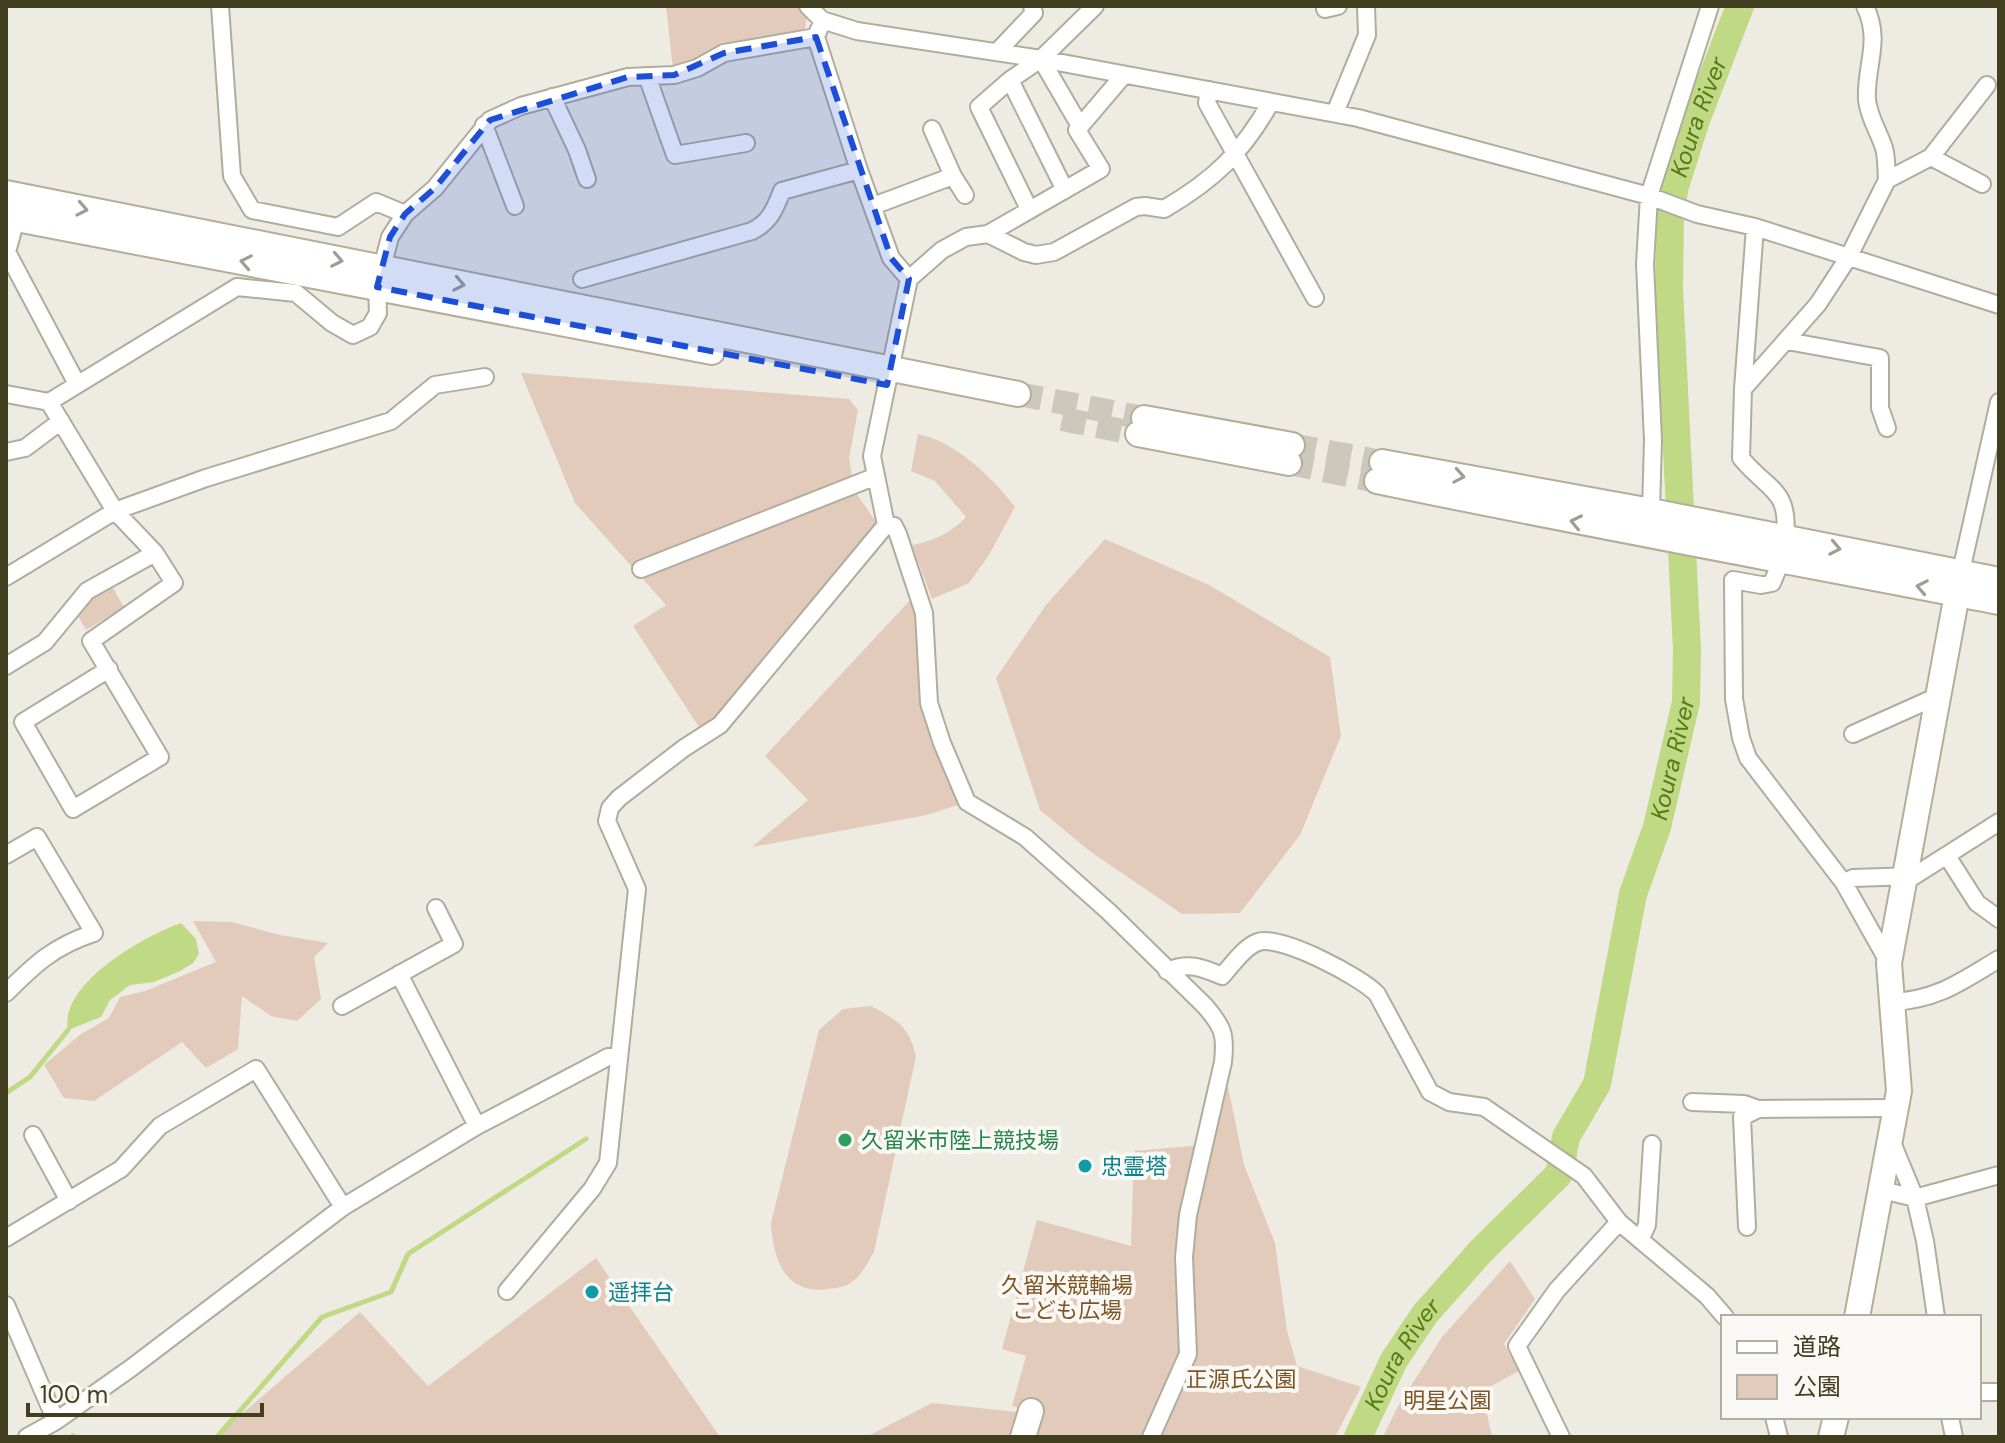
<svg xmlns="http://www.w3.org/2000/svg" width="2005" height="1443" viewBox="0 0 2005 1443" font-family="'DM Sans','Noto Sans JP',sans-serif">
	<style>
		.green { fill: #e2cbba }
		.water { fill: #bfd985 }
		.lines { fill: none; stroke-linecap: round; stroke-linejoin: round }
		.stream { stroke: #bfd985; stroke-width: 5 }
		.river { stroke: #bfd985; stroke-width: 28 }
		.secondary-tunnel { stroke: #ccc8bc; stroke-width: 24; stroke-dasharray: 24 12; stroke-linecap: butt }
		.street-casing { stroke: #b0ad9d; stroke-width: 20 }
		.secondary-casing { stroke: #b4ae97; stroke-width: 28 }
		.street { stroke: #fff; stroke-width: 16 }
		.secondary { stroke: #fff; stroke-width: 24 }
		.oneway { stroke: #a09e90 }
		.marked { fill: #1d4ed8; fill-opacity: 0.2; stroke: #1d4ed8; stroke-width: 6; stroke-dasharray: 16 10; stroke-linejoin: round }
		.leisure-dot { fill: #2e9e5b; stroke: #faf8f4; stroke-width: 3 }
		.culture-dot { fill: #0f9aa8; stroke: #faf8f4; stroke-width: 3 }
		.labels { text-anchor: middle; stroke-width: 8; stroke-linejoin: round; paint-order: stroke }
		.leisure-label { font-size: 22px; fill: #27864d; stroke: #faf8f4; text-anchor: start }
		.culture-label { font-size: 22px; fill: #0d838f; stroke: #faf8f4; text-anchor: start }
		.park-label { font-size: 22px; fill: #7e5625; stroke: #faf8f4 }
		.water-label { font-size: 24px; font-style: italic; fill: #587a13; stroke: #faf8f4 }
	</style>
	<rect width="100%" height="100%" fill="#eeebe3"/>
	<path class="green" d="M666,6H802L807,13L805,29L725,46L689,64L673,69Z
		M521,373L849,399L858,410L849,458L854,490L876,522L726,720L701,730L633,626L666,605L575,503Z
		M918,434C955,441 993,478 1015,507L989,555L969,583L932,599L912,545C934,541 951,533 966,517L935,481L911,471Z
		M1105,539L1209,585L1330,657L1341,736L1300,835L1240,913L1182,914L1091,852L1040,810L996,678L1046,605Z
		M110,583L124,607L86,630L76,612L88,596Z
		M913,597L929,703L967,802L927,815L752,847L808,800L765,756Z
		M193,921L232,922L280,935L328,943L314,957L321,999L297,1021L271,1016L242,996L238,1049L206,1068L182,1042L94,1101L64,1098L44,1065L81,1034L109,1018L120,997L145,991L216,962Z
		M871,1006C898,1021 908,1025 916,1056L874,1252C868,1262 862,1275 852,1282C846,1287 835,1288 828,1289C784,1295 773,1258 771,1223L819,1030L843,1009Z
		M1223,1062L1244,1165L1275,1243L1287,1331L1297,1366L1361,1387L1335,1437H866L932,1403L1036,1414L1012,1406L1026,1356L1002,1349L1037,1220L1131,1246L1134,1151L1203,1145Z
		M596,1258L720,1437H215L360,1312L428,1386Z
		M1510,1261L1535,1299L1504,1344L1519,1371L1482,1391L1492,1437H1383L1397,1408L1442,1337Z"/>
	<path class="water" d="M181,923L196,939L199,954L193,963L180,971L154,982L130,985L110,1000L101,1017L68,1030C59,984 144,936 181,923Z"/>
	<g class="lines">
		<path class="stream" d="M6,1093L30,1077L68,1030
			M72,1437L73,1436
			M217,1437L322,1317L391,1292L408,1254L586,1139"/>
		<path class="river" id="s1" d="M1358,1437L1394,1360L1425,1314L1481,1251L1559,1174L1566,1137L1597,1084L1633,894L1657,827L1686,702L1687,650L1669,289L1670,212L1675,186L1696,120L1740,6"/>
		<path class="secondary-tunnel" d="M1018,394L1144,418
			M1062,419L1138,434
			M1292,445L1382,462
			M1289,463L1377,481"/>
		<defs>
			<path id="street" d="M220,6L232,176L252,210L338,227L376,202L405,214
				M808,6L822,20L857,31L1041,59L1358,118L1649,196L1697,214L1755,227L1999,305
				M1865,6C1882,42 1865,65 1867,100C1869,118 1879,132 1884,148C1887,158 1886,170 1887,180
				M1325,9L1338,6
				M819,29L816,37L859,170L891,258L909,279
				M997,52L1034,13L1032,6
				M1041,59L1080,126
				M647,76L675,155L746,143
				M1010,80L1065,190
				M1209,90L1207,103L1315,298
				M552,97L577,150L587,179
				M1335,113L1367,35L1366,6
				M484,125L515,206
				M1931,157L1982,184
				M953,176L965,195
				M873,206L953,176L932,129
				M1029,209L979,107L1010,80L1041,59L1095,6
				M16,219L7,252L77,384
				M988,234L1101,169L1077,130L1123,76
				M582,279L752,231C770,222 775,209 782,191L859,170
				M1787,341L1880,358V408L1887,428
				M1743,389L1755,227
				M6,394L49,402L237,287L296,293L332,323L353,335L370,327L378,313L377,287L390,237L405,214L435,188L490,120L521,106L628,77L674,75L697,68L724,53L816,37
				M49,402L115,511L206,478L391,421L435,385L485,377
				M6,452L25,448L61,421
				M1651,511L1653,440L1645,264L1649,196L1710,6
				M1785,538C1790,488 1768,491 1741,458L1743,389L1818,304L1848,258L1887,180L1931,157L1987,85
				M1782,559L1772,583L1761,585L1733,580L1734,699L1741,738L1748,758L1844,883L1853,878L1914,876L1999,822
				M641,569L874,477
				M6,577L115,511L155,553L87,591L45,642L6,666
				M1959,580L1999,402
				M109,669L23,722L73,809L160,757L91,641L174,583L155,553
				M1853,734L1938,696
				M6,855L37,837L94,933C54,946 35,964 6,993
				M1947,856L1977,903L1999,919
				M1844,883L1889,963
				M1167,971C1189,962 1201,967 1222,976C1232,965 1244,947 1258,942C1280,934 1361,977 1377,994L1430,1092L1449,1102L1484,1107L1584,1176L1619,1222L1707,1296L1725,1317
				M399,974L477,1126
				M1893,1002C1939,999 1960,982 1999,959
				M342,1006L454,944L436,908
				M1692,1102L1744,1104L1758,1109L1896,1108
				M33,1135L69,1201
				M1891,1140L1915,1198L1925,1241L1936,1317
				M1882,1190L1915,1198L1999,1175
				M1747,1227L1742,1117L1758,1109
				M6,1238L121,1169L160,1126L256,1069L343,1207
				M1640,1240L1647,1225L1652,1144
				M507,1291L592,1189L608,1163L637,889L607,821L610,808L619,798L684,748L720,725L886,525
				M6,1305L56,1421
				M1979,1392H1999
				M1774,1417L1779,1437
				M1950,1417L1954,1437
				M27,1437L56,1421L131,1368L343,1207L477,1126L608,1057H618
				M1151,1437L1188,1354L1184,1257L1188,1215L1223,1062C1226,1034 1223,1027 1205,1006L1108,911L1025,837L967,802L942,743L929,703L924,613L898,534L894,526L886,525L872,456L909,279L942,250L966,237L988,234L1024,252L1036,255L1054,252L1136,207L1145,206L1164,209C1214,180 1242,153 1271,102
				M1561,1437L1517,1346L1557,1290L1619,1222"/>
			<path id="secondary" d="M6,193L1018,394
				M6,217L712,352
				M1144,418L1292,445
				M1138,434L1289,463
				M1382,462L1651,511L1999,580
				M1377,481C1584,524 1792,562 1999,602
				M1857,1317L1899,1091L1889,963L1957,594
				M1023,1437L1031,1411
				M1831,1437L1836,1417"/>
		</defs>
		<use href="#street" class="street-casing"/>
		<use href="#secondary" class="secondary-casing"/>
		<use href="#street" class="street"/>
		<use href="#secondary" class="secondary"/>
	</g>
	<defs><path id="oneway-chevron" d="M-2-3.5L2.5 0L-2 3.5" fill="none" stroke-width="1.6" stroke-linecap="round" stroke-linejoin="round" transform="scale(2)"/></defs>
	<g class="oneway">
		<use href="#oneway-chevron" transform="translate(82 209) rotate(11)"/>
		<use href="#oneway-chevron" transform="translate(337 260) rotate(11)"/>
		<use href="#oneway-chevron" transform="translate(246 262) rotate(-169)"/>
		<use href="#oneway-chevron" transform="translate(459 284) rotate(11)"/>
		<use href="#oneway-chevron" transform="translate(1459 476) rotate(10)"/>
		<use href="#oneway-chevron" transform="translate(1576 522) rotate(-168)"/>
		<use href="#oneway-chevron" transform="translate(1835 548) rotate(11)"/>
		<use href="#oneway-chevron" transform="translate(1922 587) rotate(-169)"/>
	</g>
	<path class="marked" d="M816,37L891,258L909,279L887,385L377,287L390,237L405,214L435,188L490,120L628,77L674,75L724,53Z"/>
	<circle class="leisure-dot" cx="845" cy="1140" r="8"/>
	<g class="culture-dot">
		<circle cx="1085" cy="1166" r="8"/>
		<circle cx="592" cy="1292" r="8"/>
	</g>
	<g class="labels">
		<g class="leisure-label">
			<text x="861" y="1148">久留米市陸上競技場</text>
		</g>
		<g class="culture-label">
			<text x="1101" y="1174">忠霊塔</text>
			<text x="608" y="1300">遥拝台</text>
		</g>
		<g class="park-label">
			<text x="1067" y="1293">久留米競輪場<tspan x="1067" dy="25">こども広場</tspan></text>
			<text x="1241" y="1387">正源氏公園</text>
			<text x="1447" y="1408">明星公園</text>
		</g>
		<g class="water-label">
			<text dy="8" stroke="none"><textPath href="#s1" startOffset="1416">Koura River</textPath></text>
			<text dy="8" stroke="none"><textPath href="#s1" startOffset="768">Koura River</textPath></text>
			<text dy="8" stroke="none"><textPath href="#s1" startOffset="94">Koura River</textPath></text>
		</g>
	</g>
	<rect width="2005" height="1443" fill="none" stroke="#423e20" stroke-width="16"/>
	<rect x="1721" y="1315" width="260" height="104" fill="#faf8f4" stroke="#b0ae9f" stroke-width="2"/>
	<rect x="1737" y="1341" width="40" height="12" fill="#ffffff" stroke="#b0ae9f" stroke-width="2"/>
	<text x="1793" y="1355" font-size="24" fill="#423e20">道路</text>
	<rect x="1737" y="1375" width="40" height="24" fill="#e2cbba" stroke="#b0ae9f" stroke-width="2"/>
	<text x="1793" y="1395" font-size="24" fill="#423e20">公園</text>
	<path d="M28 1403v12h234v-12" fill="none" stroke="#423e20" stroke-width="4"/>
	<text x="40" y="1403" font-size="24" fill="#423e20" stroke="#faf8f4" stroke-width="6" paint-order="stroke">100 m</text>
</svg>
